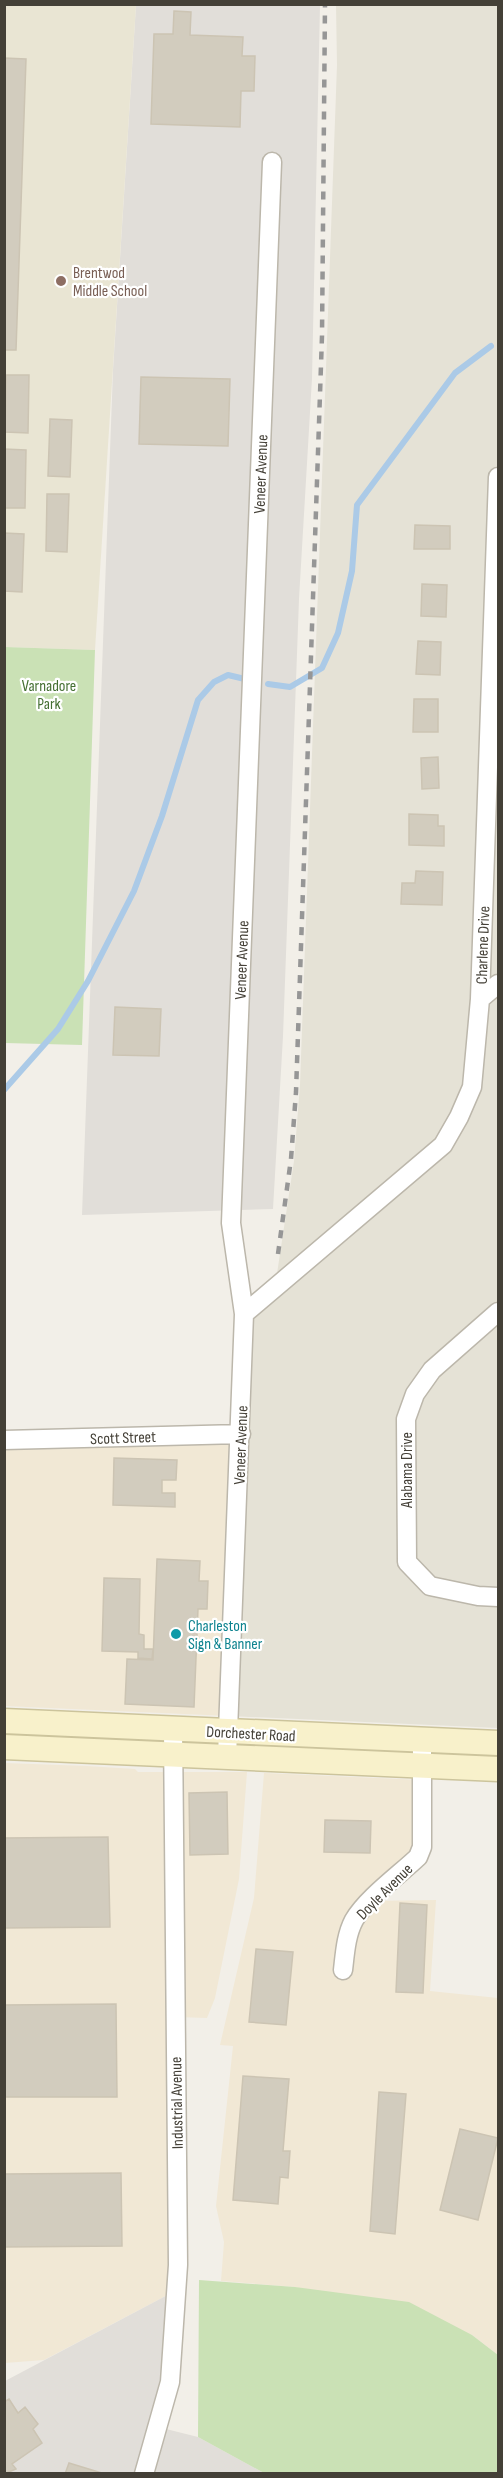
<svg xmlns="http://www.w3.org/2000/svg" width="503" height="2478" viewBox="0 0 503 2478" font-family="'Sofia Sans Condensed',sans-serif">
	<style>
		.residential { fill: #e5e2d6 }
		.commercial { fill: #f1e8d5 }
		.industrial { fill: #e1ded9 }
		.education { fill: #e9e5d3 }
		.green { fill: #cae1b5 }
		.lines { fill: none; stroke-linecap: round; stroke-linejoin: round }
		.stream { stroke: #abcae7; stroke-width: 6 }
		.building { fill: #d2ccbe; stroke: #ccc4b3; stroke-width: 1.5 }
		.street-casing { stroke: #bcb7ab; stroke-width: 21 }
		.secondary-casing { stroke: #ccc49c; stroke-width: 27 }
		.street { stroke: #fff; stroke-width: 18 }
		.secondary { stroke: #f8f1cb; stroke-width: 24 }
		.rail { stroke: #969696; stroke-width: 4.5; stroke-dasharray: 8 8; stroke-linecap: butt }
		.education-dot { fill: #8d6e63; stroke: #fff; stroke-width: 2 }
		.culture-dot { fill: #0f9aa8; stroke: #fff; stroke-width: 2 }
		.labels { text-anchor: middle; stroke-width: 4.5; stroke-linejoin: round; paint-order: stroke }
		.education-label { font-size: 16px; fill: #785e54; stroke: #fff; text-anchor: start }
		.street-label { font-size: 16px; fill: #444037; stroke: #fff }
		.park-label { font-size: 16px; fill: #446f32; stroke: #fff }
		.culture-label { font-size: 16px; fill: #0d838f; stroke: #fff; text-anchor: start }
	</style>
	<rect width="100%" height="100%" fill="#f2efe8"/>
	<path class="residential" d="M336,5H498V1728L229,1716L244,1314L275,1287L294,1161L300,1085L337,65Z"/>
	<path class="commercial" d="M241,1434L229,1716L5,1706V1439Z
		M5,1763L87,1766L135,1769L138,1772H247L239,1879L215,1998L207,2018L176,2017L177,2290L44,2360L5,2363Z
		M264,1773L422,1780V1847L372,1901L436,1900L430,1991L498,1998V2355L472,2335L295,2287L221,2281L224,2242L216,2206L233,2046L220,2045L254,1898Z"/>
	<path class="industrial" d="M136,5H320L312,378L299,599L283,1036L273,1209L82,1215L113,370Z
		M177,2290L158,2427L198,2437L264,2473L5,2474V2381Z"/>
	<path class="education" d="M5,5H136L95,650L5,647Z"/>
	<path class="green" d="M5,647L95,650L82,1045L5,1043Z
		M199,2280L295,2287L409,2302L472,2335L498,2355V2473H264L198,2437Z"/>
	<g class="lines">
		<path class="stream" d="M268,684L290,687L322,668L338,633L352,571L357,505L455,373L491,346
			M4,1090L58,1029L88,981L134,891L162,816L198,700L214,682L228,675L249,680"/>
	</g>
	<path class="building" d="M174,11L191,12L190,35L243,37L242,56H255L254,91H241L240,127L151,124L154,34H173Z
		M4,58L26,59L16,350H4Z
		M6,375H29L28,433L5,432Z
		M141,377L230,379L228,446L139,444Z
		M50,419L72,420L70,477L48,476Z
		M4,449L26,450L25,508H4Z
		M47,494H69L67,552L46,551Z
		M415,525L450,526V549H414Z
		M4,533L24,534L22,592L4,591Z
		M422,584L447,585L446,617L421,616Z
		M418,641L441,642L440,675L416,674Z
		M414,699H438V732H413Z
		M438,757L439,788L422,789L421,758Z
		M409,814L438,815V826H444V846L409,845Z
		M416,871L443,872L442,905L401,904L402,883H415Z
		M115,1007L161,1009L159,1056L113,1055Z
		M114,1458L177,1460L176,1480H162V1493H175V1507L113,1505Z
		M157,1559L200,1561L199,1581H208L207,1609H198L194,1707L125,1704L127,1659L153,1660Z
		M104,1578L140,1579L139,1634L144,1635V1649H153L152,1659L138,1658V1652L102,1651Z
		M227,1792L228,1854L190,1855L189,1793Z
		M325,1820L371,1821L370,1853L324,1852Z
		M108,1837L110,1927L4,1928V1838Z
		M400,1903L427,1905L423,1993L396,1992Z
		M256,1949L293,1952L286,2025L249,2022Z
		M116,2004L117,2097H4V2005Z
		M243,2076L289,2079L283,2151H290L288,2178L280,2177L278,2204L233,2200Z
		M379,2092L406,2094L395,2234L370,2231Z
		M460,2129L498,2138L478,2220L440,2210Z
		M121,2173L122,2246L4,2247V2174Z
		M9,2399L18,2413L25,2407L38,2424L33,2429L42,2443L12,2464L16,2469L4,2474V2402Z
		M69,2463L105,2474H65Z"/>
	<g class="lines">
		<defs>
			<path id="street" d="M480,999L498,984
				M498,1312L432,1370L415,1394L406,1419L407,1562L430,1586L478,1596L498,1597
				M244,1314L443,1145L459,1117L472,1087L480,999L498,477
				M4,1440L241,1434
				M227,1757L244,1314L231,1223L272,162
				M343,1970C345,1953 346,1935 354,1920C367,1898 399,1875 418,1857L422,1847V1740
				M144,2474L170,2382L178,2265L173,1729"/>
			<path id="secondary" d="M4,1721L498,1743
				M4,1747L498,1769"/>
		</defs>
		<use href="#street" class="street-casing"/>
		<use href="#secondary" class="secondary-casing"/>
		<use href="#street" class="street"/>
		<use href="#secondary" class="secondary"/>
		<path class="rail" d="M278,1254L291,1159L296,1092L322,336L325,4"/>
	</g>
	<circle class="education-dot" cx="61" cy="281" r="6"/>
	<circle class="culture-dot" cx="176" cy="1634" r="6"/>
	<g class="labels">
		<g class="education-label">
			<text x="73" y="278">Brentwod<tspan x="73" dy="18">Middle School</tspan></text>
		</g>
		<g class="street-label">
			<text transform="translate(260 474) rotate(-88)" y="6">Veneer Avenue</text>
			<text transform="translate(482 945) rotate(-88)" y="6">Charlene Drive</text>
			<text transform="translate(241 960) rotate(-88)" y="6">Veneer Avenue</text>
			<text transform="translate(123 1437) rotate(-2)" y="6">Scott Street</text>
			<text transform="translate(240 1445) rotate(-88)" y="6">Veneer Avenue</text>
			<text transform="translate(406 1470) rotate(-90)" y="6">Alabama Drive</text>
			<text transform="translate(251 1733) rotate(3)" y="6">Dorchester Road</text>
			<text transform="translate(384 1891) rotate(-45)" y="6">Doyle Avenue</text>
			<text transform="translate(176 2103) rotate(-91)" y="6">Industrial Avenue</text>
		</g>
		<g class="park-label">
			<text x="49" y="691">Varnadore<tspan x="49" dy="18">Park</tspan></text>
		</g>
		<g class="culture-label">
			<text x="188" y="1631">Charleston<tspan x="188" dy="18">Sign &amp; Banner</tspan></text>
		</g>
	</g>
	<rect width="503" height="2478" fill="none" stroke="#444037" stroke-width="12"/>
</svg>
